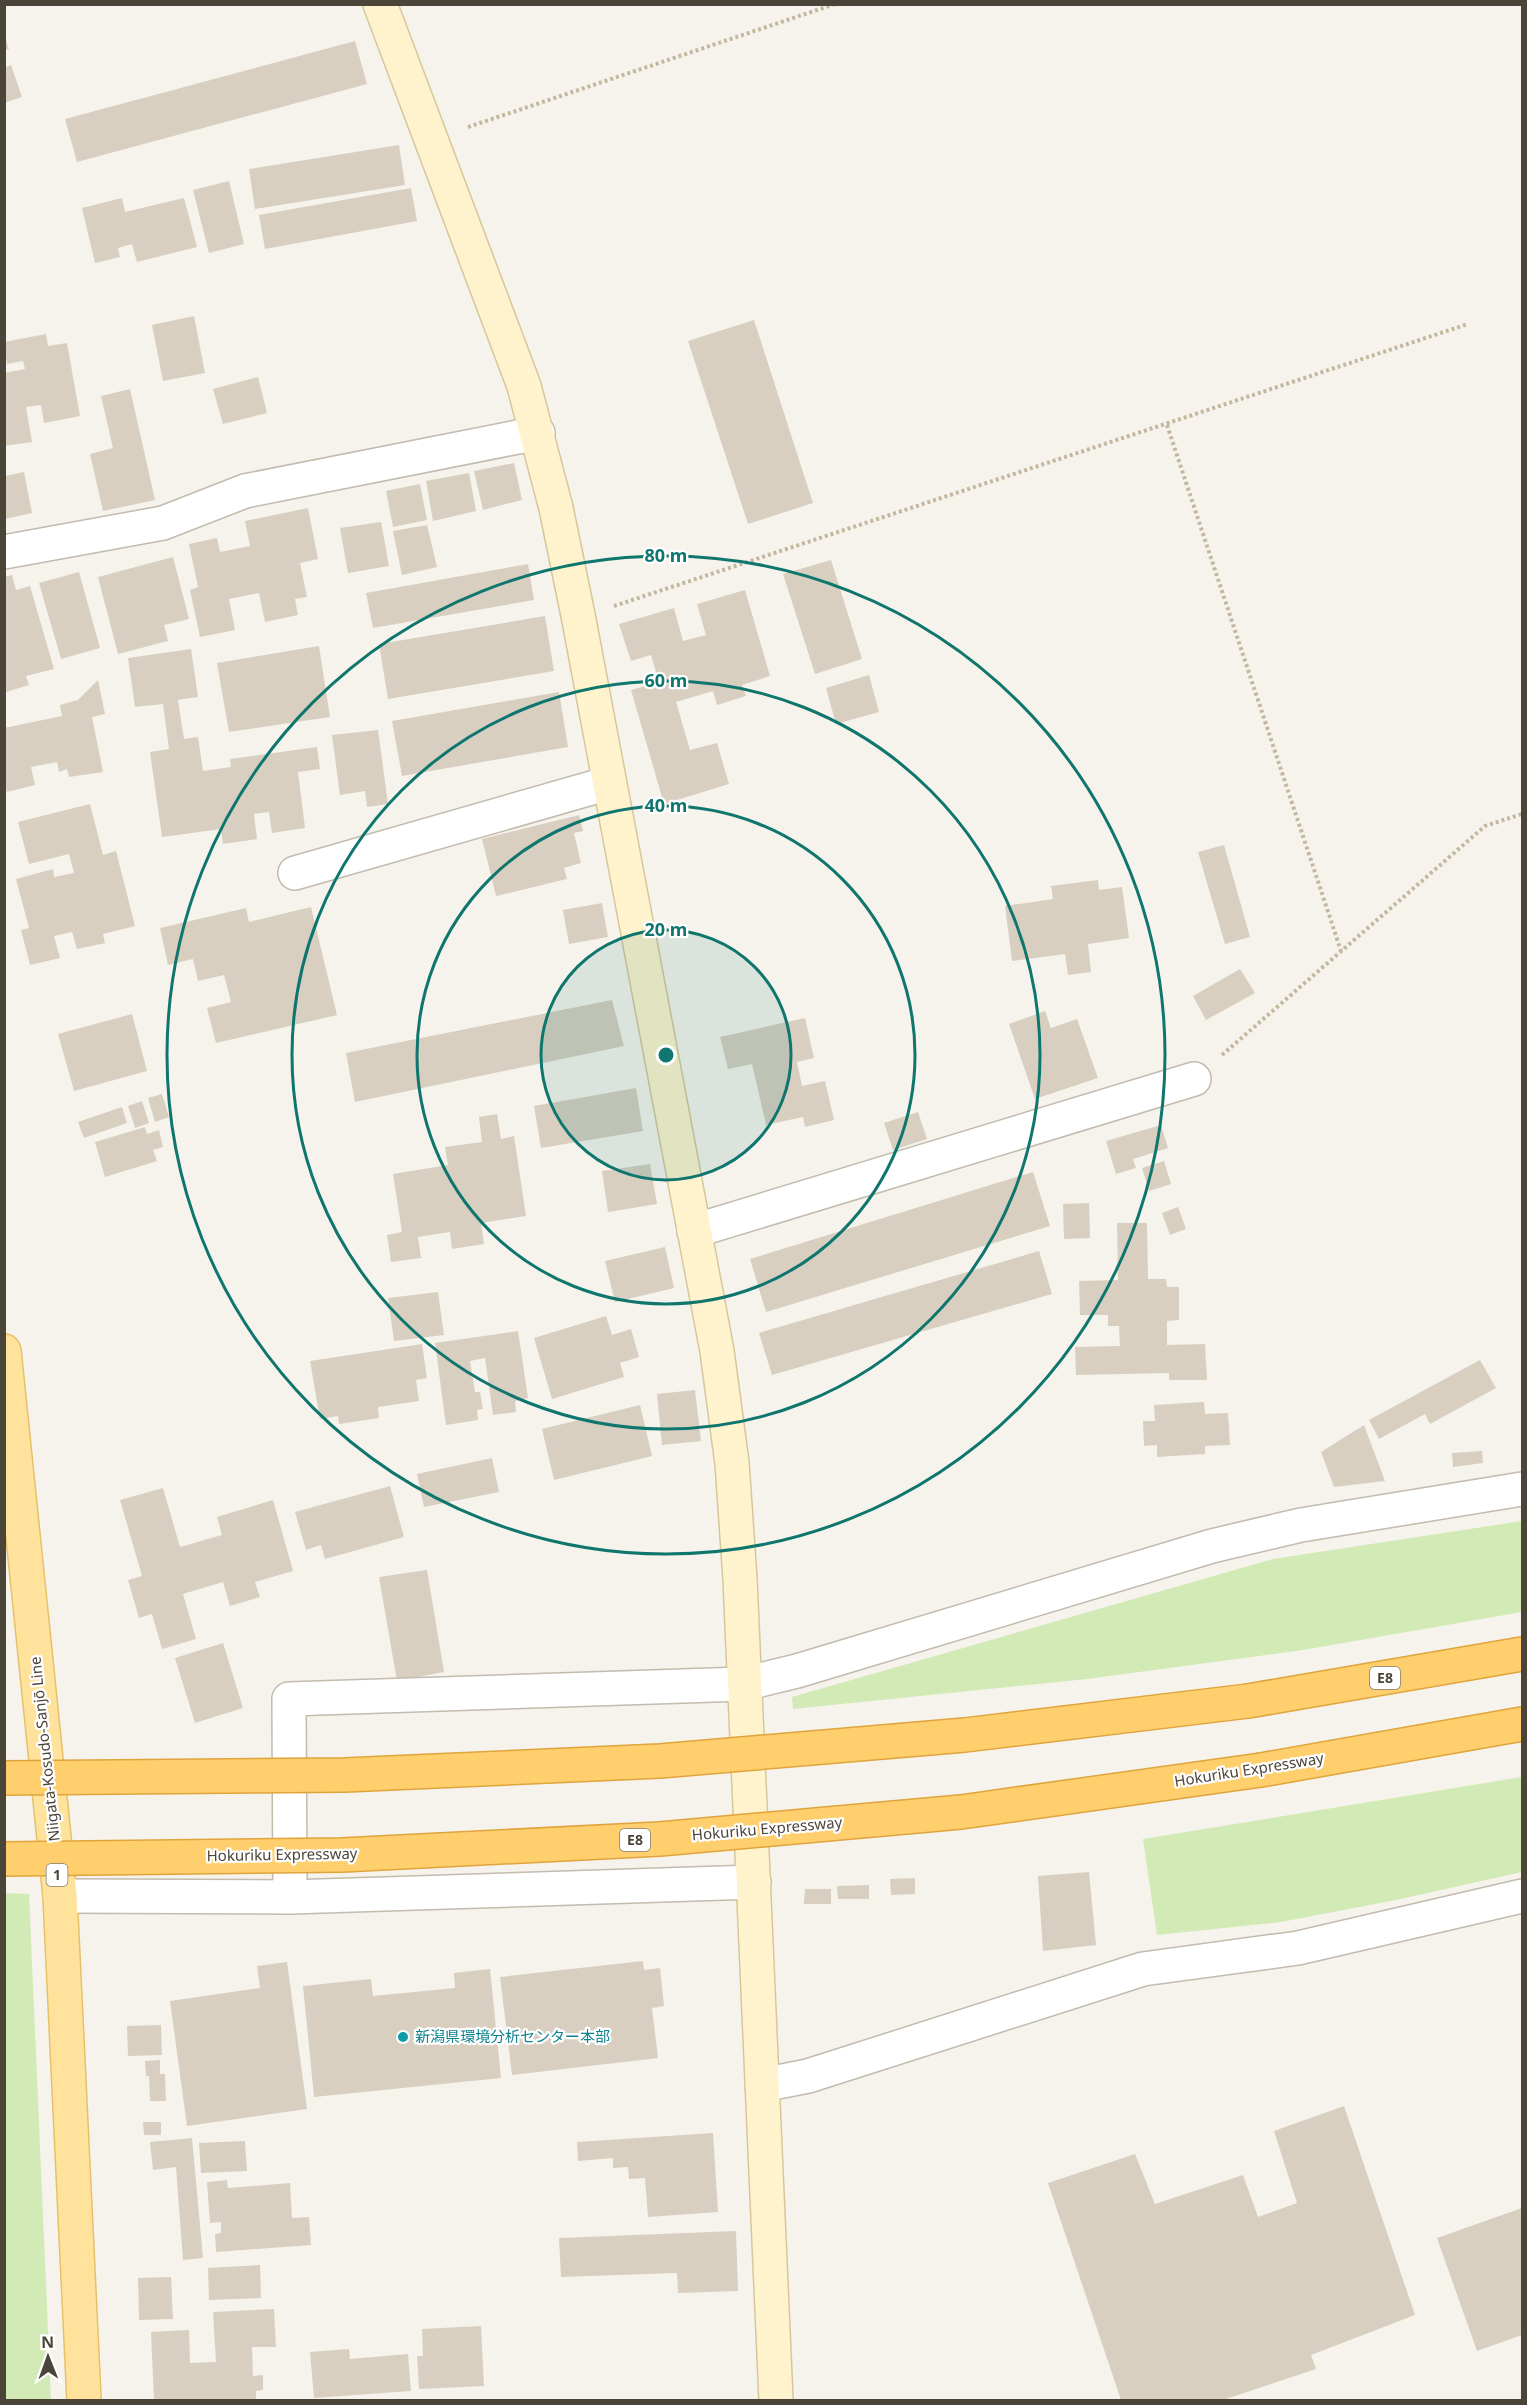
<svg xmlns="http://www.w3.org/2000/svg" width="1527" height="2405" viewBox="0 0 1527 2405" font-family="'Noto Sans','Noto Sans JP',sans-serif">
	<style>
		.green { fill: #d2eab5 }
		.building { fill: #d8cfc1 }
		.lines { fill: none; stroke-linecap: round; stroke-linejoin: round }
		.street-casing { stroke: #c2bbae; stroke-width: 36 }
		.secondary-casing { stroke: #d6c79b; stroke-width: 36 }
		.primary-casing { stroke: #e6c16a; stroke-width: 36 }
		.highway-casing { stroke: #e0a43c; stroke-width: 36 }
		.path { stroke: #c4b79f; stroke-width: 4; stroke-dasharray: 3 3; stroke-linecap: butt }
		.street { stroke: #fff; stroke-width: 33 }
		.secondary { stroke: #fff3cd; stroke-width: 33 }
		.primary { stroke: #ffe39c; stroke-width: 33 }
		.highway { stroke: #ffcf6e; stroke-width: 33 }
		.highway-bridge-casing { stroke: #e0a43c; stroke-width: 36; stroke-linecap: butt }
		.highway-bridge { stroke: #ffcf6e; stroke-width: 33 }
		.ring { fill: none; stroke: #0f766e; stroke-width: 3 }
		.culture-dot { fill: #0f9aa8; stroke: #fff; stroke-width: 2 }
		.labels { text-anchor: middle; stroke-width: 4.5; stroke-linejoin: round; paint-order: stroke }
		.shield { fill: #fff; stroke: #817c74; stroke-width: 1.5 }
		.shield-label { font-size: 14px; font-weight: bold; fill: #4b4439 }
		.street-label { font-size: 15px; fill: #4b4439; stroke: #fff }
		.culture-label { font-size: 15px; fill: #0d838f; stroke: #fff; text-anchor: start }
		.centre { fill: #0f766e; stroke: #fff; stroke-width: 3 }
		.ring-label { font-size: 18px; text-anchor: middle; font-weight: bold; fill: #0f766e; stroke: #fff; stroke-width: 4.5; stroke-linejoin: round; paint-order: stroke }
	</style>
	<rect width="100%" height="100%" fill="#f6f3ec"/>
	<path class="green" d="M1522,1521V1612L1303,1650L1087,1679L793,1709L792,1697L1273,1559Z
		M1522,1777V1872L1396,1900L1281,1922L1157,1935L1143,1839Z
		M5,1893L29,1894L51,2400H5Z"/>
	<path class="building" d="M4,35L9,49L4,50Z
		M355,41L367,84L77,162L65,119Z
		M11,65L22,97L4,103V68Z
		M399,145L405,185L255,209L249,169Z
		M229,181L244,244L209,253L193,190Z
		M411,188L417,221L265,249L259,215Z
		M122,198L125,212L184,198L197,247L137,262L132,244L118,248L120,257L95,263L82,208Z
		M194,316L205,373L163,381L152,325Z
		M754,320L813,503L748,524L688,341Z
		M46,334L48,346L67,343L80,416L44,423L41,405L26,407L32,442L4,446V373L25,369L23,361L7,364L4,342Z
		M258,377L267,413L223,424L213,389Z
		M130,389L155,500L103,511L90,454L113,448L101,396Z
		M514,463L522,500L483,510L474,471Z
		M24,472L32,513L5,519V476Z
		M469,473L476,511L433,521L426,481Z
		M420,484L427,520L393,527L386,491Z
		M308,508L318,559L300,563L307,597L295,599L298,615L265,622L259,593L229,599L235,630L200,637L190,590L198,587L189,544L217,538L220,552L250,546L245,521Z
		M381,522L389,566L348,573L340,528Z
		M427,525L437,567L402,575L393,531Z
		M173,557L189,619L164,625L168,641L118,654L98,577Z
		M831,560L862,659L815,674L783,574Z
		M528,564L534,600L373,628L366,593Z
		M79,572L100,648L61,659L39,583Z
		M12,575L16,590L30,586L54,669L26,676L29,685L6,692L4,577Z
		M745,590L770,676L742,685L746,696L717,705L713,691L676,702L690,750L717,743L729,784L664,804L631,690L659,682L651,655L631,661L619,624L674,608L683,641L706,635L697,604Z
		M545,616L554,671L388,699L379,644Z
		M319,646L330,717L229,732L217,663Z
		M191,649L198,697L178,700L184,739L198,737L203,771L231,767L230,759L317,747L320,769L298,772L305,828L272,833L269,812L254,814L257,839L223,844L221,829L162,837L150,752L169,749L163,704L135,707L128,658Z
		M869,675L879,712L836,724L826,688Z
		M98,680L105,714L92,717L103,772L69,777L67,769L59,772L57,762L31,767L35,785L7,792L4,780V728L62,716L60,705L78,700Z
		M559,692L568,747L402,776L392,721Z
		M378,730L388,804L367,807L365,791L340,795L332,735Z
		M90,804L103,855L116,851L135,926L103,934L105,943L77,949L72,932L54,936L60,958L30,965L21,930L29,928L16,879L53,869L54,877L74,873L69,854L29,864L18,822Z
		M579,815L583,831L574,833L581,863L564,868L567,879L496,896L482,839Z
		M1224,845L1250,937L1225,944L1198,852Z
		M1098,880L1099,890L1122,887L1129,938L1088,944L1091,972L1068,975L1065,954L1012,961L1005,906L1053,899L1051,886Z
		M602,903L608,937L569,944L563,910Z
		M311,907L337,1015L216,1043L207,1008L231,1002L224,975L198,981L193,959L168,965L160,928L246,908L249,922Z
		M1240,969L1255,993L1206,1020L1193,996Z
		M612,1000L624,1046L355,1102L346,1053Z
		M1045,1011L1051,1028L1077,1019L1098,1078L1035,1099L1009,1024Z
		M132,1014L147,1071L74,1091L58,1034Z
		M805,1018L814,1058L797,1062L802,1086L825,1081L834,1120L805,1127L803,1117L766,1125L752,1064L728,1069L720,1037Z
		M636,1088L643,1131L541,1148L534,1106Z
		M162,1094L169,1117L155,1122L148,1098Z
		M142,1101L149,1123L135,1128L128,1106Z
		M122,1107L127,1123L84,1138L78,1122Z
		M918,1112L927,1139L893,1150L884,1123Z
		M497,1114L501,1139L514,1136L526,1216L481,1223L484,1244L452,1249L450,1232L418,1237L421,1258L391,1262L387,1235L402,1232L393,1174L448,1165L445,1147L482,1142L479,1117Z
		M1161,1125L1168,1148L1133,1159L1136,1168L1116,1174L1106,1141Z
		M145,1127L147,1134L159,1130L163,1147L153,1150L157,1161L105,1177L95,1142Z
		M1164,1161L1171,1184L1149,1191L1142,1168Z
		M650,1164L657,1204L608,1212L602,1171Z
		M1033,1172L1050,1226L766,1312L750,1259Z
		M1089,1203L1090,1238L1064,1239L1063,1204Z
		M1178,1207L1186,1229L1170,1235L1162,1213Z
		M1117,1223H1147L1148,1279H1166L1167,1287H1179V1320L1167,1321V1345L1205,1344L1207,1380H1169V1373L1076,1375L1075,1347L1120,1346L1119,1326H1108V1315H1080L1079,1281L1118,1280Z
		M665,1247L674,1288L615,1302L605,1261Z
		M1039,1251L1052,1294L772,1375L759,1333Z
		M438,1292L444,1335L394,1341L388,1298Z
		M606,1316L612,1335L631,1329L639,1357L620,1363L624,1377L552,1399L534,1338Z
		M518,1331L528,1398L515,1401L516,1412L493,1415L485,1358L470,1361L475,1392H480L483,1409L477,1410L478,1420L446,1425L435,1343Z
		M422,1344L427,1378L416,1380L419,1401L378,1407L379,1418L339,1424L338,1416L320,1419L310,1361Z
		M1480,1360L1496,1388L1430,1424L1425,1414L1379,1439L1369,1420Z
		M695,1390L701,1441L662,1445L657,1394Z
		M1204,1402L1205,1414L1228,1413L1230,1445L1205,1446V1454L1157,1457V1445L1144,1446L1143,1421H1155L1154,1405Z
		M640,1405L652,1456L554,1480L542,1429Z
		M1364,1425L1385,1481L1334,1487L1321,1452Z
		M1482,1451L1483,1463L1453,1467L1452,1453Z
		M492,1458L499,1492L424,1507L417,1474Z
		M390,1486L404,1537L325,1559L321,1545L306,1550L295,1512Z
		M163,1488L180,1547L222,1535L217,1517L273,1500L293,1571L255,1582L260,1597L230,1606L223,1582L183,1594L196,1639L162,1649L152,1614L139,1618L128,1580L142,1576L120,1500Z
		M427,1570L444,1672L397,1681L379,1577Z
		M223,1643L243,1708L195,1723L175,1658Z
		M1089,1872L1096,1945L1043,1951L1038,1876Z
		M915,1878V1894L891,1895L890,1879Z
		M869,1885V1899H838L837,1886Z
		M805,1889H831V1904H804Z
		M643,1961L644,1970L660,1968L664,2006L652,2008L658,2058L512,2075L500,1977Z
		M287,1962L307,2109L187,2126L170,2001L260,1988L257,1966Z
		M490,1969L501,2078L314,2097L303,1986L371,1979L373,1996L455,1988L454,1973Z
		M161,2025L162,2055L128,2056L127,2026Z
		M160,2060V2074H165L166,2101H150L149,2076H146L145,2061Z
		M1344,2106L1415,2315L1311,2355L1316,2369L1223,2400H1121L1048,2183L1135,2154L1155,2204L1243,2175L1258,2217L1297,2203L1274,2131Z
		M143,2122H161V2135H144Z
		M713,2133L718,2212L648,2217L645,2178L629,2179L628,2167L613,2168V2158L578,2161L577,2142Z
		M192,2138L203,2258L183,2260L176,2167L153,2170L150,2142Z
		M245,2141L247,2171L201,2173L199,2143Z
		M227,2180L228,2188L290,2183L292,2218L309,2217L311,2245L216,2252L215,2234L221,2233V2222L210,2223L207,2182Z
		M1522,2208V2335L1477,2351L1437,2238Z
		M736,2231L738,2291L678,2293L677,2273L561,2277L559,2238Z
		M260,2265L261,2298L209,2300L208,2268Z
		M171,2277L173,2319L139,2320L138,2278Z
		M274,2309L276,2347H252L253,2376L263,2375V2390L256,2391V2400H154L151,2332L189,2330L190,2363L216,2362L213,2312Z
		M481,2326L484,2386L419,2389L417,2356H423L422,2329Z
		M349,2349L350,2359L408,2354L411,2391L314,2398L310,2352Z"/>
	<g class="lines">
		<defs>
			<path id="street" d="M4,552L163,523L245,491L538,433
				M295,873L609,783
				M694,1231L1194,1079
				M60,1896L290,1897L754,1882
				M290,1897L289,1699L744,1684L797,1671L1212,1546L1301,1525L1522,1489
				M762,2085L808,2076L1143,1969L1298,1948L1522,1896"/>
			<path id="secondary" d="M380,4L524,386L556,508L578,615L717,1351L732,1463L740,1579L776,2400"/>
			<path id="primary" d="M4,1351L60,1896L84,2400"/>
			<path id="highway" d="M1248,1701L1522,1654
				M1261,1770L1522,1724"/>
		</defs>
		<use href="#street" class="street-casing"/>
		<use href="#secondary" class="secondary-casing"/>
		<use href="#primary" class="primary-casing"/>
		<use href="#highway" class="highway-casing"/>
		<path class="path" d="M468,127L835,4
			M1167,425L1341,951
			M614,606L1468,324
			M1222,1055L1485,826L1522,814"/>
		<use href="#street" class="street"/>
		<use href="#secondary" class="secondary"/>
		<use href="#primary" class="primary"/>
		<use href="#highway" class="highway"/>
		<defs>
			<path id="highway-bridge" d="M4,1778L345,1775L660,1761L965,1735L1248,1701
				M4,1859L342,1855L660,1839L961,1812L1261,1770"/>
		</defs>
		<use href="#highway-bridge" class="highway-bridge-casing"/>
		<use href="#highway-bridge" class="highway-bridge"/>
	</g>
	<circle cx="666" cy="1055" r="125" fill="#0f766e" fill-opacity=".12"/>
	<g class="ring">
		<circle cx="666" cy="1055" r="125"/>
		<circle cx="666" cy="1055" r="249"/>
		<circle cx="666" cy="1055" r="374"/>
		<circle cx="666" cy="1055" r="499"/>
	</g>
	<circle class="culture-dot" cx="403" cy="2037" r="6"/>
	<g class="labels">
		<g class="shield">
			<rect x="1370" y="1667" width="30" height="22" rx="4.5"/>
			<rect x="620" y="1829" width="30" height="22" rx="4.5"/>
			<rect x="46.5" y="1864" width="21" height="22" rx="4.5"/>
		</g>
		<g class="shield-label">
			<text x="1385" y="1683">E8</text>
			<text x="635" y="1845">E8</text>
			<text x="57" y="1880">1</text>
		</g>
		<g class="street-label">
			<text transform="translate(45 1749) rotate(-96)" y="5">Niigata-Kosudo-Sanjō Line</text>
			<text transform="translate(1249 1770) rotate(-9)" y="5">Hokuriku Expressway</text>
			<text transform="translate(767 1829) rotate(-5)" y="5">Hokuriku Expressway</text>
			<text transform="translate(282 1855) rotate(-1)" y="5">Hokuriku Expressway</text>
		</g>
		<g class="culture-label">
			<text x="415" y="2042">新潟県環境分析センター本部</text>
		</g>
	</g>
	<circle cx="666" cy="1055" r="9" class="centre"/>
	<g class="ring-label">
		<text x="666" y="562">80 m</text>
		<text x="666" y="687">60 m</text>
		<text x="666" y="812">40 m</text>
		<text x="666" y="936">20 m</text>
	</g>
	<rect width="1527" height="2405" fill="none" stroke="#4b4439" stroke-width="12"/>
	<g transform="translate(48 2357) rotate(359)" stroke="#ffffff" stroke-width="4.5" paint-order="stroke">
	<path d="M0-4.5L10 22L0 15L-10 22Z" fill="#4b4439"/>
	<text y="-9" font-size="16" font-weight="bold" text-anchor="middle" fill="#4b4439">N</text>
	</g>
</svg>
